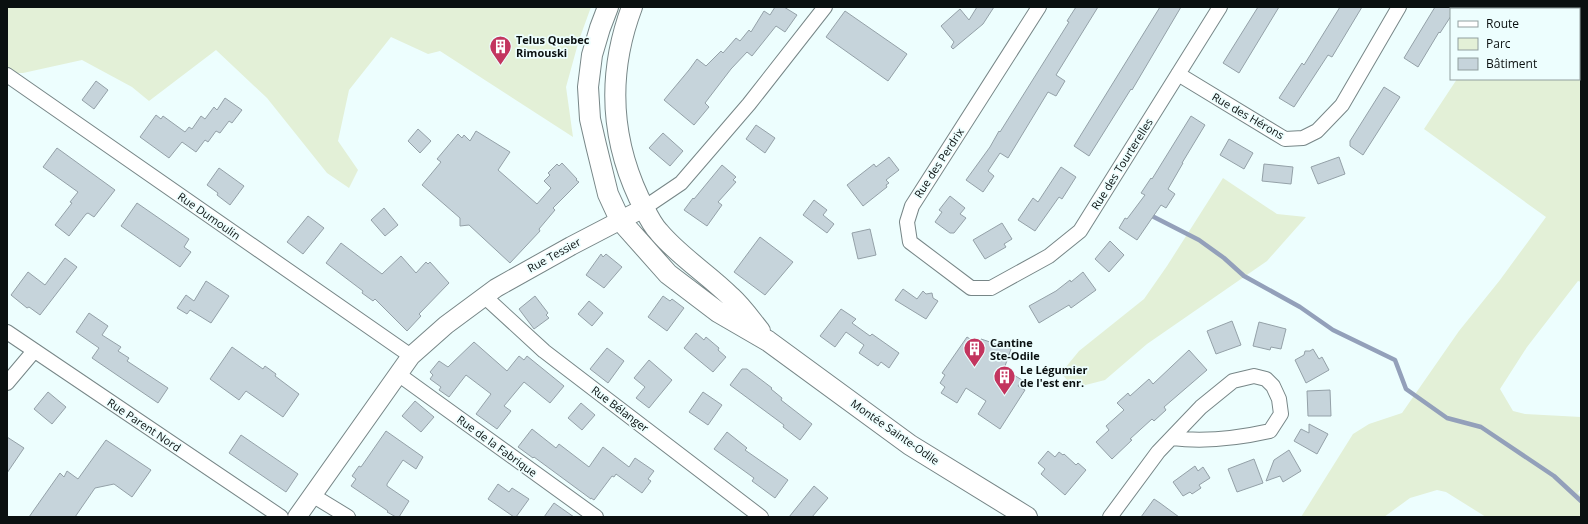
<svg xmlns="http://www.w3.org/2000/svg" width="1588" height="524" viewBox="0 0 1588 524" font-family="'Open Sans',sans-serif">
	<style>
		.green { fill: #e3f0d7 }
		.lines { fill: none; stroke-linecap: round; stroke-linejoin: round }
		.stream { stroke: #93a0ba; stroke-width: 4.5 }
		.building { fill: #c6d4db; stroke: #94a1a8 }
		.minor-casing { stroke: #778687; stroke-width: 16 }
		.tertiary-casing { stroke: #778687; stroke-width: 20 }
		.secondary-casing { stroke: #778687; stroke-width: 22 }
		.minor { stroke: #fff; stroke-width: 14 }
		.tertiary { stroke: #fff; stroke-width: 18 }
		.secondary { stroke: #fff; stroke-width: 20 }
		.labels { text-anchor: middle; stroke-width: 3.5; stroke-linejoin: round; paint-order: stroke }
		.poi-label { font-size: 11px; font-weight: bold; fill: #0a1010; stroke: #edfefe; text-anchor: start }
		.street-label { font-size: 11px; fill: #0a1010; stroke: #edfefe }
	</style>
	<rect width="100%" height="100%" fill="#edfefe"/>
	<path class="green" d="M7,7H591L579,40L566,87L573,137L440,51L428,54L391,37L349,90L338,141L358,170L349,188L327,173L267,98L216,50L149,101L132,87L82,60L23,73H7Z
		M1581,8V282L1578,281L1527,347L1500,389L1513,411L1525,414L1581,417V488L1578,493L1581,495V517H1486L1446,492L1437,490L1410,498L1384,517H1301L1353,434L1369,424L1402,413L1459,331L1500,280L1546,217L1424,129L1457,79H1579V9Z
		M1223,178L1277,214L1306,217L1267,261L1147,344L1105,380L1074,388L1061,373L1079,351L1144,299L1167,266Z"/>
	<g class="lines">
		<path class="stream" d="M1152,216L1199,240L1224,258L1244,276L1300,307L1333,330L1395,360L1406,389L1447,418L1481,427L1554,476L1581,501"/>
	</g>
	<path class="building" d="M775,7H784L797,15L785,32L776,26L752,56L747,52L731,69L705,103L709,107L694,125L664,100L689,70L697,59L706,66L721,51L723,53L736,38L740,41L749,30L751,32L764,11L770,15Z
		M977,7H994L983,24L953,49L951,47L954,42L941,26L960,9L969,20Z
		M1076,7H1098L1056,75L1065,81L1056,96L1048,92L1008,158L1000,153L988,171L994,176L983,192L966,180L990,147L999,131L1000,132L1069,22L1067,21Z
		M1160,7H1181L1132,90L1131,89L1089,156L1074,146Z
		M1258,7H1279L1239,73L1223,63Z
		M1340,7H1362L1332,57L1328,55L1294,107L1279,98L1302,63L1304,65Z
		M1435,7H1457L1456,9H1451V16L1440,33L1439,32L1418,67L1404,58Z
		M845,11L907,54L888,81L826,37Z
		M96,81L108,90L94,109L82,100Z
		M1384,87L1400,97L1363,155L1350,146V141Z
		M225,98L242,110L232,123L229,121L220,133L216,131L208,142L205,140L196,152L182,142L169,158L140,137L156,115L161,119L163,116L185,132L189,127L192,129L201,116L205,119L214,107L217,110Z
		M1191,116L1205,125L1182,163H1183L1168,189L1175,194L1166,208L1161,205L1137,240L1119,228L1125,218L1127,219L1145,195L1141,193L1151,178L1152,179Z
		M756,125L775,138L765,153L746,139Z
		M418,129L431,141L420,153L408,141Z
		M476,131L510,152L498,170L537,204L551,188L544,181L550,175L548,173L557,164L559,166L562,163L577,179L576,180L579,182L553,208L555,210L539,229L540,231L510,263L469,225L460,226V218L422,185L441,162L437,159L458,134L462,138L464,135L470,141Z
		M663,133L683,151L670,166L649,148Z
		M1229,139L1253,153L1244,169L1220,155Z
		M57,148L115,190L94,217L88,213L86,214L69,236L55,225L72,203L70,202L78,192L43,167Z
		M889,157L899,170L886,180L889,183L886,185L887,187L863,206L847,185L874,164L876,167Z
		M1339,157L1345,174L1318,184L1311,167Z
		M1264,164L1293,167L1291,184L1262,181Z
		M722,165L736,177L733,180L736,182L718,202L722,205L707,226L684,210L693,198L694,199Z
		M1061,167L1076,177L1062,199L1059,197L1035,231L1018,220L1033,198L1038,202Z
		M219,168L244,186L230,205L217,195L218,193L207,185Z
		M950,196L965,208L960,214L966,218L954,233H950L935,222L942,212L939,210Z
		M814,200L827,210L823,215L834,224L827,233L803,215Z
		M137,203L189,239L184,247L191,252L180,267L121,226Z
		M384,208L398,225L385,236L371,220Z
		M308,216L324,228L303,254L287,242Z
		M1002,223L1012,239L1004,244L1006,247L985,259L973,240Z
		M870,229L876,255L858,259L852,233Z
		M760,237L793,262L765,295L734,272Z
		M1110,241L1124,255L1109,272L1095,259Z
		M341,243L382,274L401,256L416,273L426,262L428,264L430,262L449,283L419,314L421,316L407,331L375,299L373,301L362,293L363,291L326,263Z
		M601,254L603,257L606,254L622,267L604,288L586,275Z
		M65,258L77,267L40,315L29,307L27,308L11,295L28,272L45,285Z
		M1083,272L1096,290L1071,308L1069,305L1039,323L1029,306L1056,291L1070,280L1071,282Z
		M206,281L229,296L211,323L190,310L187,314L177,308L186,295L194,301Z
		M903,289L917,299L923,291L926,294L932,293L933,298L938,301L926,319L895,300Z
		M535,296L548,313L546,315L549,318L534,329L519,309Z
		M663,296L670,301L672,299L684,308L667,331L648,317Z
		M589,301L603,313L592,326L578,314Z
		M841,309L856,319L852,323L870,336L872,334L899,353L889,368L881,362L878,366L859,353L864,345L846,332L835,347L820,336Z
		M89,313L108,326L102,335L121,347L118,351L129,358L127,361L168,388L158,403L92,358L99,348L76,332Z
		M1232,321L1241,345L1216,354L1207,331Z
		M1259,322L1286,329L1281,349L1271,347L1270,350L1253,346Z
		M696,333L704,340L706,337L719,348L718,350L726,357L713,372L684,348Z
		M967,337L979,345L981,339L1011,349L1004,369L1022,380L1018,386L1025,390L1000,429L978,414L986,401L966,388L957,403L941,393L945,387L940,383L945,375L942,373Z
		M474,342L507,371L519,356L524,360L527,356L564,386L550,403L524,382L504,406L511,411L497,429L476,414L491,394L466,375L449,397L439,390L441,387L430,379L433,375L430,372L439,361L448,367Z
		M232,347L263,369L265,366L276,374L275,376L299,394L283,417L246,391L239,400L210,379Z
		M607,348L624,361L608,383L590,369Z
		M1313,349L1319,359L1322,357L1329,370L1306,383L1295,360L1304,355L1305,351H1310Z
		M1189,350L1207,370L1164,407L1166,410L1154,421L1152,419L1130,439L1132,440L1112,459L1096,442L1109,430L1106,426L1124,410L1117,403L1128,393L1130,396L1149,379L1153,384Z
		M649,360L672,380L649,408L636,398L645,387L634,378Z
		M742,369H747L772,388L771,389L782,398L781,400L812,424L800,440L783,427L784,425L730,385Z
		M1330,390L1331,416H1308L1307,391Z
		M48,392L66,407L52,424L34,409Z
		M703,392L722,405L708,425L689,412Z
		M415,401L434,417L421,432L402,416Z
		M581,403L595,415L582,430L568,418Z
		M1309,424L1328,434L1317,454L1294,441L1301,429L1309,433Z
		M532,429L556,448L559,444L589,467L603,447L629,467L635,458L654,471L648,479L651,481L642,493L616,474L614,477L612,476L594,500L591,498V499L534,457L533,458L518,447Z
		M386,431L423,457L416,469L403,460L387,484V486L409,501L399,517H396L387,512L388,511L351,486L356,479L352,476L359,466L361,467Z
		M727,432L747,448L745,450L788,480L775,498L752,481L754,478L714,449Z
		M241,435L298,474L286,492L229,453Z
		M7,437L24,448L7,473Z
		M106,440L151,470L132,497L114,484L95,488L75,517H29L60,473L64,477L67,471L78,479Z
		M1289,450L1301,471L1283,482L1280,476L1266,481L1274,460Z
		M1048,451L1055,457L1059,452L1063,455L1064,454L1076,465L1078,463L1086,470L1065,495L1041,474L1045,469L1038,463Z
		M1254,459L1263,483L1237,492L1228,469Z
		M1195,466L1198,471L1203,467L1210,478L1199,485L1201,488L1192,494L1190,492L1183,496L1173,482Z
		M498,484L509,492L512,488L529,499L516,517H514L488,499Z
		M814,486L828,498L812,517H789Z
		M1154,499L1160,503L1179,517H1141Z
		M554,503L574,517H544Z"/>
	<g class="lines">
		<defs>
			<path id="minor" d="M1039,7L912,206L907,222L910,242L971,288H991L1049,256L1080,231L1220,7
				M1178,74L1285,139L1303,138L1317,131L1342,105L1399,7
				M7,75L411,356
				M644,208L681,183L749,104L825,7
				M484,296L544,351L761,517
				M7,332L281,517
				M398,374L596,517
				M7,383L34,351
				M312,495L348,517
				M1110,517L1158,452L1201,407L1233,381L1254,376L1266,379L1273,386L1279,399L1281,414L1270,431C1239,438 1204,442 1172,438"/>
			<path id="tertiary" d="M297,517L411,356L446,325L496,288L571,246L644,208"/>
			<path id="secondary" d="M608,7L600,28L592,55L588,87L590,119L596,145L608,194L620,220L668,274L718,312L768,341L910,445L1027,517
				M632,7C608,71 610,136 639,198C645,209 650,223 659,232C680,257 708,274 731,297C742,307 751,320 760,331"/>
		</defs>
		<use href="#minor" class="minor-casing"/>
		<use href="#tertiary" class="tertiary-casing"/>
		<use href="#secondary" class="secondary-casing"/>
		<use href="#minor" class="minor"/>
		<use href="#tertiary" class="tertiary"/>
		<use href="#secondary" class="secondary"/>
	</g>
	<defs>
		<symbol id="building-pin" viewBox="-11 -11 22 30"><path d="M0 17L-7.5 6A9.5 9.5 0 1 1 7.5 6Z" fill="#c3355f" stroke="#edfefe"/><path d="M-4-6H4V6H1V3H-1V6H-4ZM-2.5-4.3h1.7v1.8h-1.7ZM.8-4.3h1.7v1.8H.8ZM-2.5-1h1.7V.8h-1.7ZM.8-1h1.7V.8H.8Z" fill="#fff"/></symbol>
	</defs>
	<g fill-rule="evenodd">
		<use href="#building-pin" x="488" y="34" width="25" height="34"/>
		<use href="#building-pin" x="962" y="336" width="25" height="34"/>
		<use href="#building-pin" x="992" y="364" width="25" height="34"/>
	</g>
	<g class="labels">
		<g class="poi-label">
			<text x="516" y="44">Telus Quebec<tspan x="516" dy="13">Rimouski</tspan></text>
			<text x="990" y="347">Cantine<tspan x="990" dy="13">Ste-Odile</tspan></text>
			<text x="1020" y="374">Le Légumier<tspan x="1020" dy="13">de l'est enr.</tspan></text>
		</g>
		<g class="street-label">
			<text transform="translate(1248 116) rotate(30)" y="4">Rue des Hérons</text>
			<text transform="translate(939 163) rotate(-57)" y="4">Rue des Perdrix</text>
			<text transform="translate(1122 164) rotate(-58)" y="4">Rue des Tourterelles</text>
			<text transform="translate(209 216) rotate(35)" y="4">Rue Dumoulin</text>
			<text transform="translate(554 255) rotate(-29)" y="4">Rue Tessier</text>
			<text transform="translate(620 409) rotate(37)" y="4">Rue Bélanger</text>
			<text transform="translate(144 425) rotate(34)" y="4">Rue Parent Nord</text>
			<text transform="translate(895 432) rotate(35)" y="4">Montée Sainte-Odile</text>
			<text transform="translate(497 446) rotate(36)" y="4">Rue de la Fabrique</text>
		</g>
	</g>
	<rect width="1588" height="524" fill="none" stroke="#0a1010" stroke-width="16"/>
	<rect x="1450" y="8" width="130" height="72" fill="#edfefe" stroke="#929f9f"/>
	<rect x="1458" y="21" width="20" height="6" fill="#ffffff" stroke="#929f9f"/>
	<text x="1486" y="28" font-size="12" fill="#0a1010">Route</text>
	<rect x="1458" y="38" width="20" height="12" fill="#e3f0d7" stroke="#929f9f"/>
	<text x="1486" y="48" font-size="12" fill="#0a1010">Parc</text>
	<rect x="1458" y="58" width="20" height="12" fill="#c6d4db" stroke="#929f9f"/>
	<text x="1486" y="68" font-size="12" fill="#0a1010">Bâtiment</text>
</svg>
